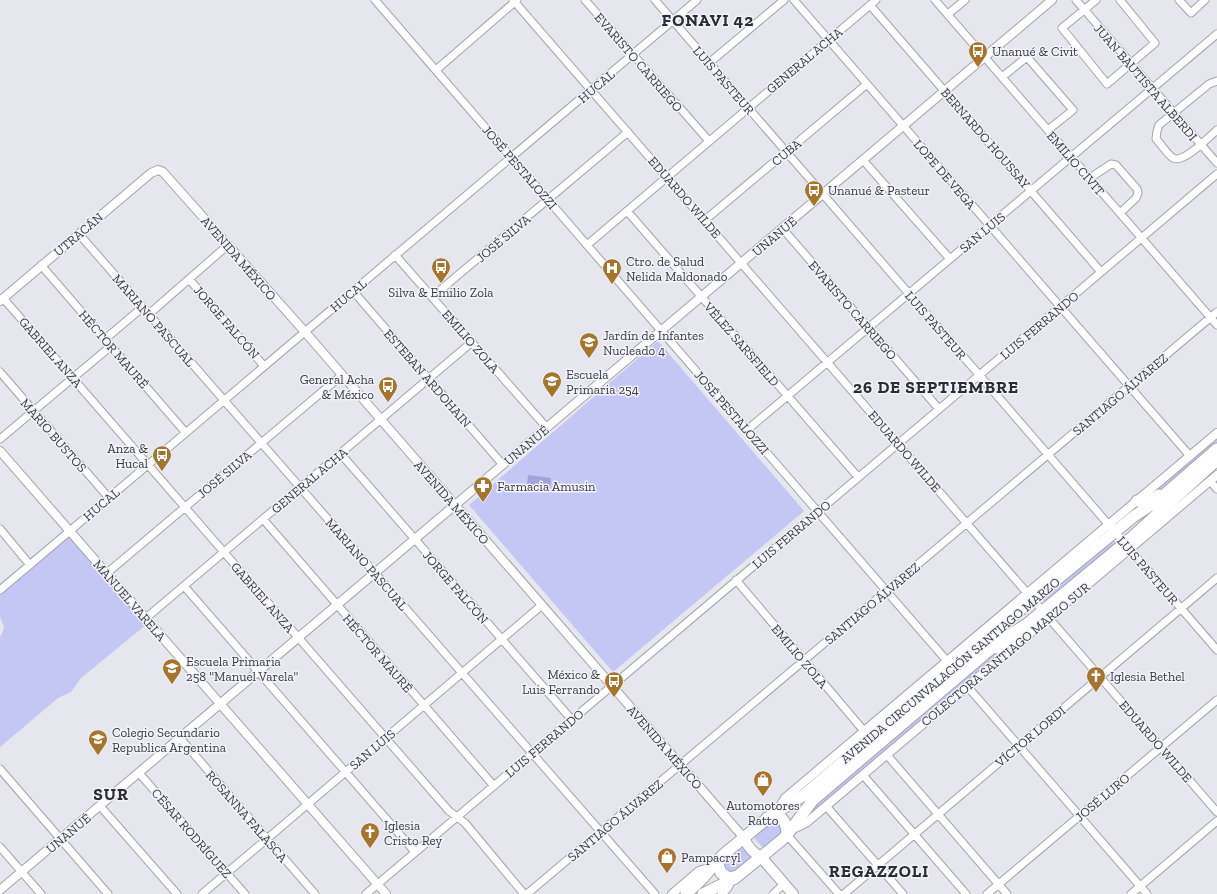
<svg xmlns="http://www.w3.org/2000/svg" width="1217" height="894" viewBox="0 0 1217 894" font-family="'Zilla Slab',serif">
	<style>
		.green { fill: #c4c6f3 }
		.water { fill: #a1a3db }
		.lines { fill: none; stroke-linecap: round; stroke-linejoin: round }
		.minor-casing { stroke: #a3a3ab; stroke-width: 9 }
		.tertiary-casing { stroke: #a3a3ab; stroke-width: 10 }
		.secondary-casing { stroke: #a3a3ab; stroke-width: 12 }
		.primary-casing { stroke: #a3a3ab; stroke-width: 13 }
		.minor { stroke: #fff; stroke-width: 7 }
		.tertiary { stroke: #fff; stroke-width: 8 }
		.secondary { stroke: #fff; stroke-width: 10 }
		.primary { stroke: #fff; stroke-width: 11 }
		.labels { text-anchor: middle; stroke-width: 3; stroke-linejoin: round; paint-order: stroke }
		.poi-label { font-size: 13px; fill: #3a3b3e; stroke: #f3f3fb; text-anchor: start }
		.street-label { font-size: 13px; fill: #3a3b3e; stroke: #f3f3fb }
		.district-label { font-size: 17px; font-weight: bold; letter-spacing: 1px; fill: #2c2d32; stroke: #f3f3fb }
	</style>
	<rect width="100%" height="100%" fill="#e6e6ee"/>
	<path class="green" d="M658,341L804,511L613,672L469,505Z
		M1217,436V446L1156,495L1146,496Z
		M69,532L147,624L81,678L71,692L58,698L0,747V637C8,622 1,627 0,614C0,606 0,598 0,591Z
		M1113,539L1117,544L1045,603L1041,598Z
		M1012,644L802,823L810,808L1001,648Z
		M774,821L779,823L782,830L781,833L764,847H762L755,839V836L770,823Z
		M743,846L752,855V857C747,862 741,869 735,872C727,875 721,867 726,861C730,855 738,850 743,846Z"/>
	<path class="water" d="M528,475L551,478L550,489L527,486Z"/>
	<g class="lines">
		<defs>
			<path id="minor" d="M375,0L947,661
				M513,0L1217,812
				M585,0L709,141
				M655,0L1217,650
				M794,0L1190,456
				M935,0L1217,325
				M1076,0L1217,163
				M1096,0L1062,28L1107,84L1155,43L1120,0
				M1179,0L1191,13L1205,0
				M870,5L1101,272
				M948,14L965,0
				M709,63L784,0
				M436,70L517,0
				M1002,77L1027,57L1073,110L1048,130
				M1217,81L1209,84L1159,125L1157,131L1156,139C1161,144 1167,154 1173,158C1183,164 1209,137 1217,130
				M863,160L950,259
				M1090,178L1111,164L1116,165L1137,189L1138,193L1136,198L1120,213
				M627,211L858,477
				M705,220L867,84
				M782,228L939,409
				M79,234L655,894
				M587,245L876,0
				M395,255L547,428
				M41,265L186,433
				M189,279L264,366
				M353,291L503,465
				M432,297L628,132
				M3,298L449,811L465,823L524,894
				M149,314L228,245
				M105,339L143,307
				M0,372L109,498
				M747,430L1217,34
				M0,439L111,346
				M340,453L572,720
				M1210,481L1217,489
				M263,519L494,786
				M0,529L30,565
				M107,573L342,375
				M736,580L864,731
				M184,586L415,852
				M0,590L697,0
				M146,618L472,342
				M967,686L1147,894
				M180,738L315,894
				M887,755L1007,894
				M0,769L108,894
				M139,773L245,894
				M863,775L966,894
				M100,806L177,894
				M826,806L903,894
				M787,835L839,894
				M0,847L41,894
				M202,894L542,605
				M366,894L1217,174
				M527,894L1217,312
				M773,894L784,884
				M844,894L1217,578
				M987,894L1217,700
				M1131,894L1217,821"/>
			<path id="tertiary" d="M0,301L151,173L158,170L163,172L305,332L744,838
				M0,451L386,894
				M777,811L785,798L1217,433
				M791,830L806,823L1217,475
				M0,890L1052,0
				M672,894L699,871L712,867
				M722,894L728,887L731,880"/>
			<path id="secondary" d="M744,838C747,845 753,853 761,857L793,894"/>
			<path id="primary" d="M1137,501L1154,498L1159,495
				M997,648L1003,644L1021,640
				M767,818C781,811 787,822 787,835
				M721,857L718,865L721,873L729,878L737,876
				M686,894L700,881L723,855L769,817L804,795L1033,599L1133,517L1157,501L1217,449
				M703,894L735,878L783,839L789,832L813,800L1000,641L1027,624L1131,538L1217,460"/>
		</defs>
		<use href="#minor" class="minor-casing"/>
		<use href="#tertiary" class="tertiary-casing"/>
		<use href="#secondary" class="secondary-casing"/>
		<use href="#primary" class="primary-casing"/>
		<use href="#minor" class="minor"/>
		<use href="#tertiary" class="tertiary"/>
		<use href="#secondary" class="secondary"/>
		<use href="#primary" class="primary"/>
	</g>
	<defs>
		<symbol id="bus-pin" viewBox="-11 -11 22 30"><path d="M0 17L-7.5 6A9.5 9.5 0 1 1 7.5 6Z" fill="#a6742a" stroke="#f3f3fb"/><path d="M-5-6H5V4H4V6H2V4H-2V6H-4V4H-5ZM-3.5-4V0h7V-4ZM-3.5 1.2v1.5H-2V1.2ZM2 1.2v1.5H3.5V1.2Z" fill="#fff"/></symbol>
		<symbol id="hospital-pin" viewBox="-11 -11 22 30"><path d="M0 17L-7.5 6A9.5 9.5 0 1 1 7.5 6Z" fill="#a6742a" stroke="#f3f3fb"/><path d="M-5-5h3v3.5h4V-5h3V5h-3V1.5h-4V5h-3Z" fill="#fff"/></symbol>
		<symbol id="school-pin" viewBox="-11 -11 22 30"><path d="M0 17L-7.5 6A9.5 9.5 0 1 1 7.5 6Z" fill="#a6742a" stroke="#f3f3fb"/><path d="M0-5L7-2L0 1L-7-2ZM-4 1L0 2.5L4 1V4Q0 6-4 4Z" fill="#fff"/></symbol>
		<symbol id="pharmacy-pin" viewBox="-11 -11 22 30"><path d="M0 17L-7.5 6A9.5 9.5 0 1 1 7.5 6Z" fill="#a6742a" stroke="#f3f3fb"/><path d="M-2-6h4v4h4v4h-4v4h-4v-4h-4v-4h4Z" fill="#fff"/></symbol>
		<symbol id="church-pin" viewBox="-11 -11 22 30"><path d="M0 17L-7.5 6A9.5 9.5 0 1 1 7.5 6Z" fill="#a6742a" stroke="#f3f3fb"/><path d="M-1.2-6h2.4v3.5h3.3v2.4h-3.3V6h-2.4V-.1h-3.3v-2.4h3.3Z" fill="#fff"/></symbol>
		<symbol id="university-pin" viewBox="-11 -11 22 30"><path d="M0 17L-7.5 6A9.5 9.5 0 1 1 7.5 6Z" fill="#a6742a" stroke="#f3f3fb"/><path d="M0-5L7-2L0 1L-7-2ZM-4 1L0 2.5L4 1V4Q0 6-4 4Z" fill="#fff"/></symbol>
		<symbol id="shop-pin" viewBox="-11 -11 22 30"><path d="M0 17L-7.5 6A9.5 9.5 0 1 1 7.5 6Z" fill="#a6742a" stroke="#f3f3fb"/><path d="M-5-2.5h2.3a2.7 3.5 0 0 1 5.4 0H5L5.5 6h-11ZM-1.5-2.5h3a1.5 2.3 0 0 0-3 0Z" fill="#fff"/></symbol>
	</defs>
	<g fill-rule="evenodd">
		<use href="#bus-pin" x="967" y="40" width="22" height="30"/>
		<use href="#bus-pin" x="803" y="179" width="22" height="30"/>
		<use href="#bus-pin" x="430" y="256" width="22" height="30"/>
		<use href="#hospital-pin" x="601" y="257" width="22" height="30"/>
		<use href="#school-pin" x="578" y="331" width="22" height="30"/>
		<use href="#school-pin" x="541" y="370" width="22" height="30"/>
		<use href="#bus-pin" x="377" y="375" width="22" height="30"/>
		<use href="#bus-pin" x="151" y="444" width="22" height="30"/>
		<use href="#pharmacy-pin" x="472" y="475" width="22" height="30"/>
		<use href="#school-pin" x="161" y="657" width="22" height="30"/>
		<use href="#church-pin" x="1085" y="665" width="22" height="30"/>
		<use href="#bus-pin" x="603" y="670" width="22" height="30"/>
		<use href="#university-pin" x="87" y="728" width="22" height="30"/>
		<use href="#shop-pin" x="752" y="769" width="22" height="30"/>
		<use href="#church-pin" x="359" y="821" width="22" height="30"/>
		<use href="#shop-pin" x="656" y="846" width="22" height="30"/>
	</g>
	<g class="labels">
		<g class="poi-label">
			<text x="992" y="56">Unanué &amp; Civit</text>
			<text x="828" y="195">Unanué &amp; Pasteur</text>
			<text x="626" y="266">Ctro. de Salud<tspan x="626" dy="15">Nelida Maldonado</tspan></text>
			<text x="441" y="297" text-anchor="middle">Silva &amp; Emilio Zola</text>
			<text x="603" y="340">Jardín de Infantes<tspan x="603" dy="15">Nucleado 4</tspan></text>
			<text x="566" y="379">Escuela<tspan x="566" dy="15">Primaria 254</tspan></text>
			<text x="374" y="384" text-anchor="end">General Acha<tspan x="374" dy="15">&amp; México</tspan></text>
			<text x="148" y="453" text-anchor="end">Anza &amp;<tspan x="148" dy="15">Hucal</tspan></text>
			<text x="497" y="491">Farmacia Amusin</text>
			<text x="186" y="666">Escuela Primaria<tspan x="186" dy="15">258 "Manuel Varela"</tspan></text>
			<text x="600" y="679" text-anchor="end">México &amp;<tspan x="600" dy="15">Luis Ferrando</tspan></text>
			<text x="1110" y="681">Iglesia Bethel</text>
			<text x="112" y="737">Colegio Secundario<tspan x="112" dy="15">Republica Argentina</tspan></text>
			<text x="763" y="810" text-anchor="middle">Automotores<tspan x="763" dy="15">Ratto</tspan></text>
			<text x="384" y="830">Iglesia<tspan x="384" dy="15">Cristo Rey</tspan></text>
			<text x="681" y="862">Pampacryl</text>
		</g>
		<g class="street-label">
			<text transform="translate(804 60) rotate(-40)" y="5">GENERAL ACHA</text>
			<text transform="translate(639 62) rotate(49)" y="5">EVARISTO CARRIEGO</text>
			<text transform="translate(724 80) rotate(49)" y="5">LUIS PASTEUR</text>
			<text transform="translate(1146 82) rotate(49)" y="5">JUAN BAUTISTA ALBERDI</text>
			<text transform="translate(596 86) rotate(-40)" y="5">HUCAL</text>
			<text transform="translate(986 138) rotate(49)" y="5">BERNARDO HOUSSAY</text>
			<text transform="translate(786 152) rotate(-40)" y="5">CUBA</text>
			<text transform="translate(1076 163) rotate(49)" y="5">EMILIO CIVIT</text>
			<text transform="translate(520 167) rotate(49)" y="5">JOSÉ PESTALOZZI</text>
			<text transform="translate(945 174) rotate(49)" y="5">LOPE DE VEGA</text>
			<text transform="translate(685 197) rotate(49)" y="5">EDUARDO WILDE</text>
			<text transform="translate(982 232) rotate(-40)" y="5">SAN LUIS</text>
			<text transform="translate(78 234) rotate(-40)" y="5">UTRACÁN</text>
			<text transform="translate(774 236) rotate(-40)" y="5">UNANUÉ</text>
			<text transform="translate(503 238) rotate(-40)" y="5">JOSÉ SILVA</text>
			<text transform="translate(239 258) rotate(49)" y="5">AVENIDA MÉXICO</text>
			<text transform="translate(348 295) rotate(-40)" y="5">HUCAL</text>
			<text transform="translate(853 310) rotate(49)" y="5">EVARISTO CARRIEGO</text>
			<text transform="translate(154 320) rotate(49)" y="5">MARIANO PASCUAL</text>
			<text transform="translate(227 322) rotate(49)" y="5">JORGE FALCÓN</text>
			<text transform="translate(936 325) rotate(49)" y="5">LUIS PASTEUR</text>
			<text transform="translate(1039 325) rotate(-40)" y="5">LUIS FERRANDO</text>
			<text transform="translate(471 341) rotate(49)" y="5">EMILIO ZOLA</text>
			<text transform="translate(742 344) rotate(49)" y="5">VÉLEZ SARSFIELD</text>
			<text transform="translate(114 349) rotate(49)" y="5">HÉCTOR MAURÉ</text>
			<text transform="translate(51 352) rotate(49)" y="5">GABRIEL ANZA</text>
			<text transform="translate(428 378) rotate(49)" y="5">ESTEBAN ARDOHAIN</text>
			<text transform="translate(1120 394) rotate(-40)" y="5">SANTIAGO ÁLVAREZ</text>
			<text transform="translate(732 412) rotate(49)" y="5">JOSÉ PESTALOZZI</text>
			<text transform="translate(54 435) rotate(49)" y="5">MARIO BUSTOS</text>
			<text transform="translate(526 445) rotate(-40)" y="5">UNANUÉ</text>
			<text transform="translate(905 451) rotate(49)" y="5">EDUARDO WILDE</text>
			<text transform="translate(224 474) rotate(-40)" y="5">JOSÉ SILVA</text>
			<text transform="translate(309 480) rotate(-40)" y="5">GENERAL ACHA</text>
			<text transform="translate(452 502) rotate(49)" y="5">AVENIDA MÉXICO</text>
			<text transform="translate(101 504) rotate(-40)" y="5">HUCAL</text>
			<text transform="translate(791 534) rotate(-40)" y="5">LUIS FERRANDO</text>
			<text transform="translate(367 564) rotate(49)" y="5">MARIANO PASCUAL</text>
			<text transform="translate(1148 570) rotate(49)" y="5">LUIS PASTEUR</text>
			<text transform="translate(456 587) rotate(49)" y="5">JORGE FALCÓN</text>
			<text transform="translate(263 597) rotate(49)" y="5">GABRIEL ANZA</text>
			<text transform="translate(130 600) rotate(49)" y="5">MANUEL VARELA</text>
			<text transform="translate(872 603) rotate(-40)" y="5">SANTIAGO ÁLVAREZ</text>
			<text transform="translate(378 653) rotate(49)" y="5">HÉCTOR MAURÉ</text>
			<text transform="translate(1005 654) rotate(-40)" y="5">COLECTORA SANTIAGO MARZO SUR</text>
			<text transform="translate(800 656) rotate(50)" y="5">EMILIO ZOLA</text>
			<text transform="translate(950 670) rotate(-40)" y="5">AVENIDA CIRCUNVALACIÓN SANTIAGO MARZO</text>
			<text transform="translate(1030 736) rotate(-40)" y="5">VÍCTOR LORDI</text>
			<text transform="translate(1156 741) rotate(49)" y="5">EDUARDO WILDE</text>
			<text transform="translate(544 743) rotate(-40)" y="5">LUIS FERRANDO</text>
			<text transform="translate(665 747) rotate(49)" y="5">AVENIDA MÉXICO</text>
			<text transform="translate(372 749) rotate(-40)" y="5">SAN LUIS</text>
			<text transform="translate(1102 797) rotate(-40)" y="5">JOSÉ LURO</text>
			<text transform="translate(247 816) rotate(49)" y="5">ROSANNA FALASCA</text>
			<text transform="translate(615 820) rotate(-40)" y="5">SANTIAGO ÁLVAREZ</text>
			<text transform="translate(68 833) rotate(-40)" y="5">UNANUÉ</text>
			<text transform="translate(192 833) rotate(49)" y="5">CÉSAR RODRÍGUEZ</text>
		</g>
		<g class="district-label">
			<text x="708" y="26">FONAVI 42</text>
			<text x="936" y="393">26 DE SEPTIEMBRE</text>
			<text x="111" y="800">SUR</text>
			<text x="879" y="877">REGAZZOLI</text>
		</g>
	</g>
</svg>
